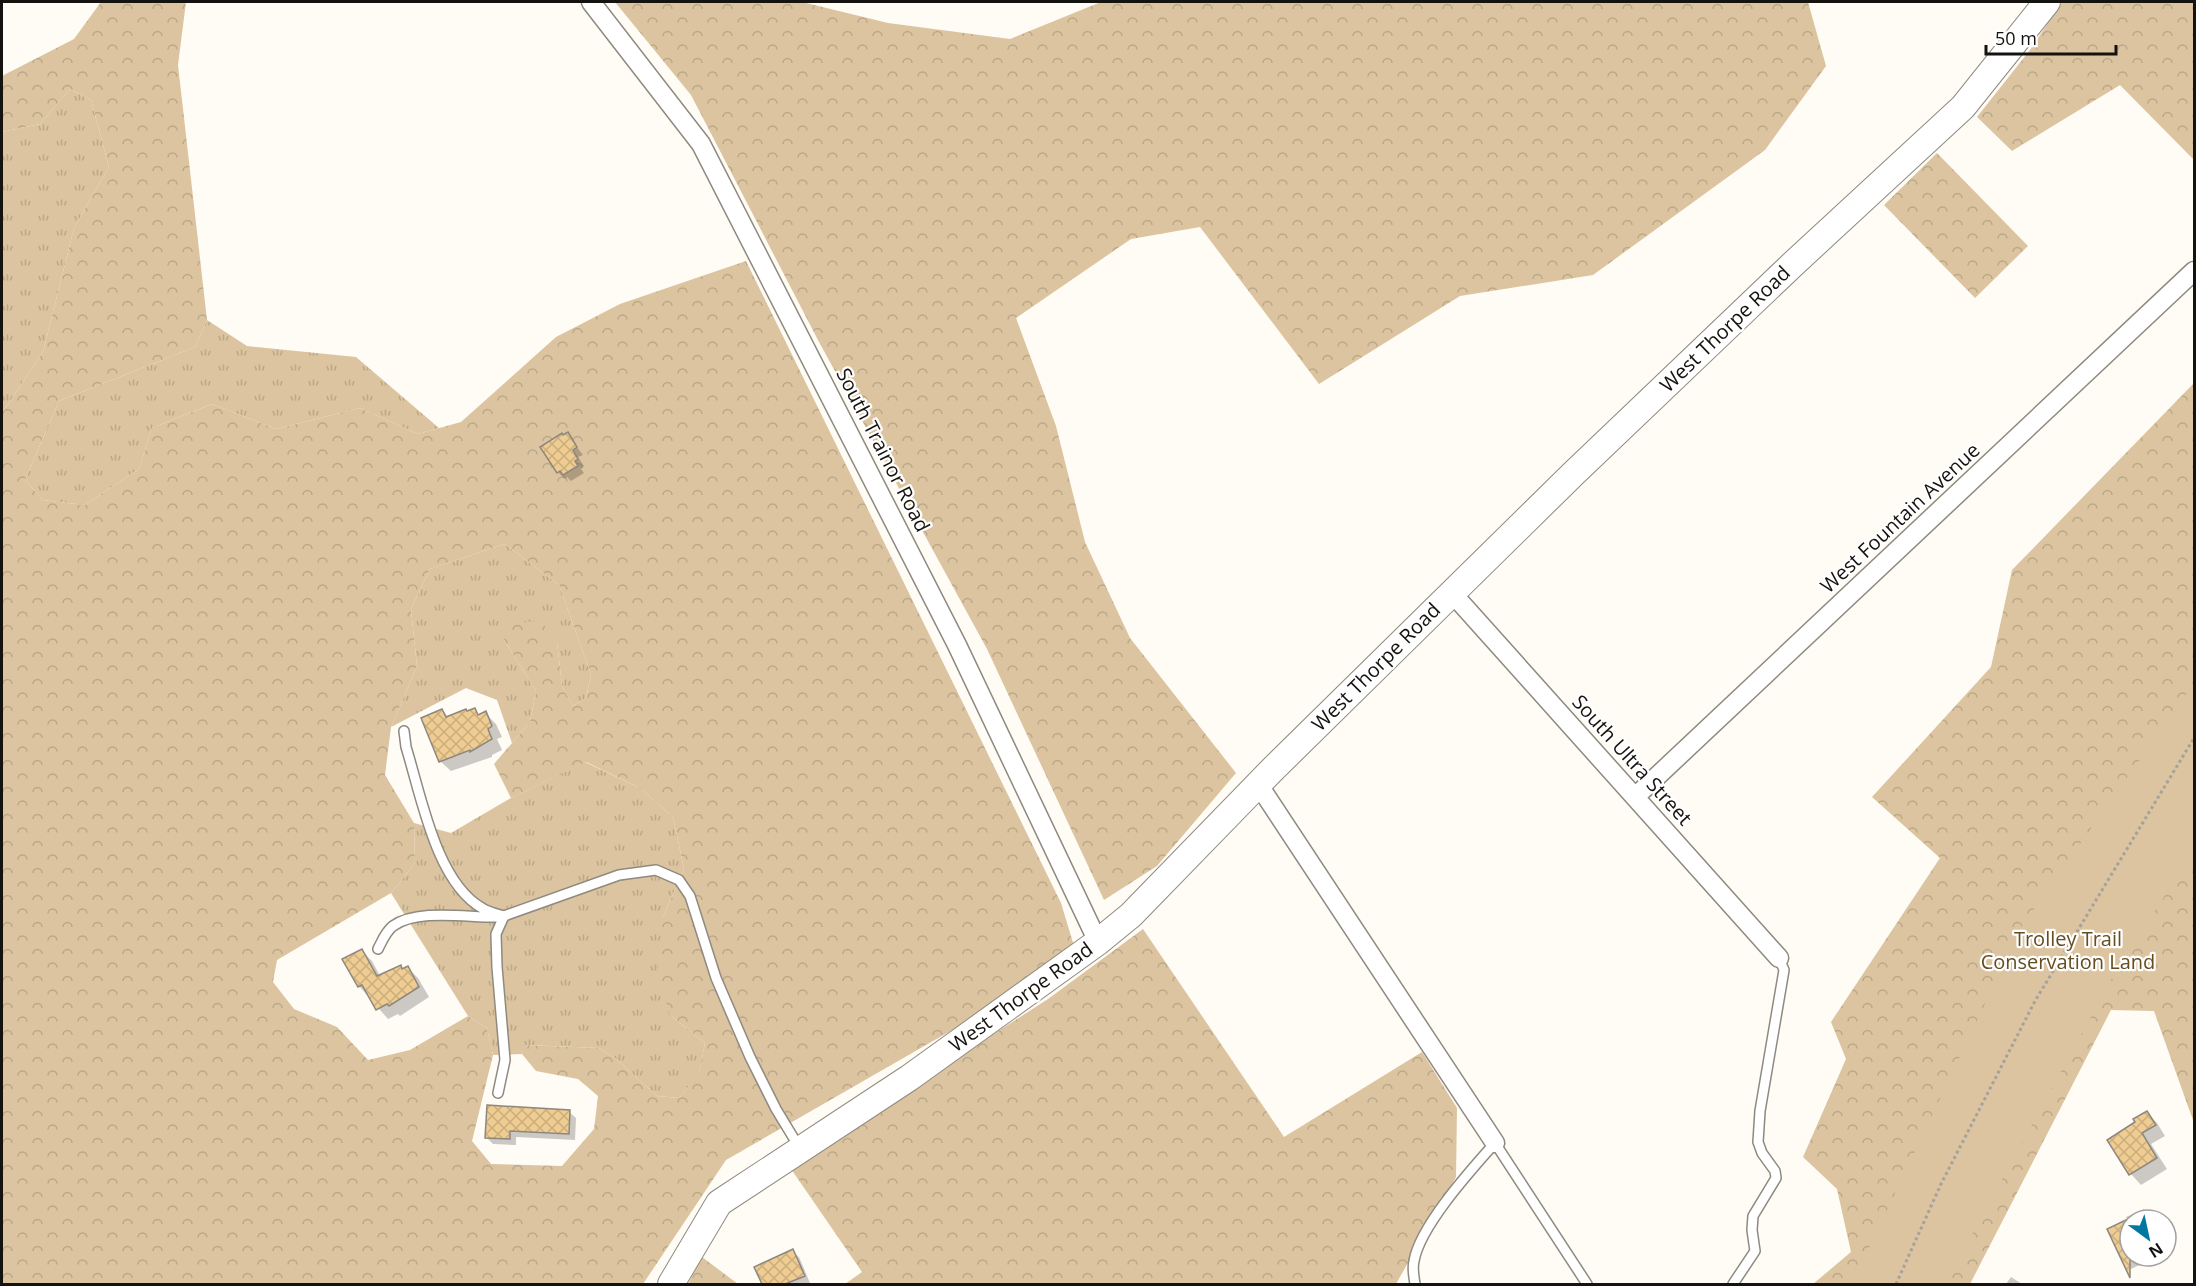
<svg xmlns="http://www.w3.org/2000/svg" width="2196" height="1286" viewBox="0 0 2196 1286" font-family="'Open Sans',sans-serif">
	<style>
		.grass { fill: url(#grass-tufts) }
		.forest { fill: url(#forest-crowns); fill-rule: evenodd }
		.park { fill: #dbc49f }
		.shadow { fill: #0003 }
		.building { fill: url(#building-cross-hatch); stroke: #8d877e; stroke-width: 1.5 }
		.lines { fill: none; stroke-linecap: round; stroke-linejoin: round }
		.lane-casing { stroke: #8f8a80; stroke-width: 12 }
		.street-casing { stroke: #8f8a80; stroke-width: 21 }
		.secondary-casing { stroke: #8f8a80; stroke-width: 28 }
		.path { stroke: #a5a29d; stroke-width: 3; stroke-dasharray: 3 3; stroke-linecap: butt }
		.lane { stroke: #fff; stroke-width: 9 }
		.street { stroke: #fff; stroke-width: 18 }
		.secondary { stroke: #fff; stroke-width: 26 }
		.labels { text-anchor: middle; stroke-width: 4.5; stroke-linejoin: round; paint-order: stroke }
		.street-label { font-size: 20px; fill: #15130f; stroke: #fff }
		.park-label { font-size: 20px; fill: #654d20; stroke: #fff }
	</style>
	<defs>
		<pattern id="grass-tufts" width="24" height="20" patternUnits="userSpaceOnUse" patternTransform="scale(1.5)"><rect width="24" height="20" fill="#dbc49f"/><path d="M3 7l-1-3M5 7V3M7 7l1-3M15 17l-1-3M17 17v-4M19 17l1-3" fill="none" stroke="#bba888"/></pattern>
		<pattern id="forest-crowns" width="20" height="18" patternUnits="userSpaceOnUse" patternTransform="scale(1.5)"><rect width="20" height="18" fill="#dbc49f"/><path d="M2 6a3 3 0 1 1 6 0M12 15a3 3 0 1 1 6 0" fill="none" stroke="#bba888"/></pattern>
		<pattern id="building-cross-hatch" width="8" height="8" patternUnits="userSpaceOnUse" patternTransform="scale(1.5)"><rect width="8" height="8" fill="#efcc91"/><path d="M0 0l8 8M0 8l8-8" fill="none" stroke="#ccae7c"/></pattern>
	</defs>
	<rect width="100%" height="100%" fill="#fffbf5"/>
	<path class="grass" d="M70,89L91,100L109,167L74,228L43,352L2,413V132L40,124Z
		M207,320L247,346L356,357L439,428L418,434L360,408L276,429L212,404L152,428L139,469L85,505L43,500L25,480L59,401L195,347Z
		M505,544L559,585L591,674L586,698L573,706L562,686L557,641L504,640L536,691L530,722L512,743L497,700L466,688L391,727L417,666L411,609L430,569Z
		M585,762L640,788L673,817L684,869L663,917L670,1015L705,1043L699,1074L679,1098L657,1096L615,1058L599,1048L525,1045L522,1054L493,1055L487,1028L468,1016L391,893L415,863L414,823L451,833L511,798Z"/>
	<path class="forest" d="M101,2H186L178,65L207,320L195,347L59,401L25,480L43,500L85,505L139,469L152,428L212,404L276,429L360,408L418,434L461,422L556,337L620,304L746,261L1061,903L1074,946L973,1018L726,1160L643,1284H2V413L43,352L74,228L109,167L91,100L70,89L40,124L2,132V76L74,39ZM505,544L559,585L591,674L586,698L573,706L562,686L557,641L541,621L508,623L504,640L536,691L530,722L494,764L511,798L586,762L640,788L673,817L684,869L663,917L657,968L670,1015L705,1043L699,1073L679,1098L657,1096L615,1058L599,1048L524,1045L522,1054L536,1071L578,1079L598,1096L594,1129L562,1166L491,1164L472,1141L493,1055L487,1028L468,1016L410,1050L368,1060L337,1027L294,1009L273,982L277,960L391,893L415,863L414,823L385,775L391,727L417,666L411,609L430,569Z
		M615,2H802L888,23L1010,39L1101,2H1808L1826,66L1765,150L1593,275L1460,296L1319,384L1200,227L1131,239L1016,318L1056,426L1085,542L1130,638L1236,773L1157,866L1104,900L987,649L819,342L691,95Z
		M2062,2H2194V160L2120,85L2012,151L1977,117L2030,50Z
		M1937,153L2028,246L1975,298L1884,205Z
		M2194,383V1123L2154,1011L2111,1010L1970,1284H1813L1851,1252L1837,1189L1803,1157L1846,1059L1831,1022L1940,858L1872,797L1991,667L2012,570Z
		M1143,929L1284,1137L1422,1052L1457,1108L1456,1177L1396,1284H845L862,1272L789,1166L1048,999Z
		M702,1257L738,1284H688Z"/>
	<path class="park" d="M2194,683V852L2122,960L1945,1284H1852L2022,926Z"/>
	<path class="shadow" d="M567,434L583,455L578,457L584,466L581,469L584,473L571,481L567,477L565,479L558,472L563,437Z
		M442,710L449,718L474,710L480,716L485,713L496,724L502,737L497,739L502,750L492,755V757L451,771L440,761Z
		M362,951L372,961L380,976L408,968L418,978L429,997L400,1016L398,1014L388,1019L359,986Z
		M569,1112L576,1118L575,1140L516,1137V1145L493,1144L486,1137Z
		M2147,1113L2157,1123L2165,1136L2151,1144L2167,1169L2141,1185L2131,1174L2109,1140L2137,1123Z
		M2144,1209L2152,1220H2130V1256H2151L2152,1259L2131,1269L2124,1262L2128,1221L2126,1217Z
		M792,1251L799,1257L810,1283L763,1284L756,1267Z
		M2011,1277L2022,1284H2006Z"/>
	<path class="building" d="M568,432L577,447L573,450L578,459L575,461L578,466L563,475L560,471L557,473L540,447L562,433L563,435Z
		M475,708L478,715L486,711L492,726L488,729L492,739L470,752V750L439,762L421,718L442,709L446,717L466,709L467,711Z
		M362,949L377,976L401,965L402,969L408,966L419,987L389,1006L387,1004L376,1010L362,985L358,987L342,959Z
		M487,1105L570,1110L569,1134L510,1131V1139L485,1138Z
		M2147,1111L2156,1125L2142,1133L2157,1158L2129,1175L2107,1140L2135,1122L2133,1119Z
		M2130,1218V1278L2107,1229Z
		M793,1249L805,1276L785,1284H762L754,1267Z"/>
	<g class="lines">
		<defs>
			<path id="lane" d="M404,731L406,747C421,795 436,882 482,908C488,912 497,914 504,916
				M378,949C382,941 386,931 393,926C418,908 469,918 499,917
				M498,1093L505,1060L497,967L496,934L504,916L619,875L656,870L679,880L690,896L716,978L750,1057L776,1109L799,1147
				M1415,1284C1414,1277 1412,1269 1414,1261C1420,1226 1471,1170 1495,1143L1587,1284
				M1733,1284L1755,1251L1752,1230L1753,1216L1776,1178L1775,1171L1762,1153L1758,1142L1760,1111L1783,976L1784,970L1779,958"/>
			<path id="street" d="M591,2L701,144L957,645L1098,942
				M1452,593L1779,958
				M1258,784L1495,1143
				M1635,797L2194,271"/>
			<path id="secondary" d="M671,1284L719,1203L909,1078L1098,942L1131,915L1272,770L1573,474L1792,265L1963,107L2047,2"/>
		</defs>
		<use href="#lane" class="lane-casing"/>
		<use href="#street" class="street-casing"/>
		<use href="#secondary" class="secondary-casing"/>
		<path class="path" d="M1896,1284L1941,1184L2035,1001L2194,738"/>
		<use href="#lane" class="lane"/>
		<use href="#street" class="street"/>
		<use href="#secondary" class="secondary"/>
	</g>
	<g class="labels">
		<g class="street-label">
			<text transform="translate(1725 329) rotate(-44)" y="7">West Thorpe Road</text>
			<text transform="translate(883 450) rotate(63)" y="7">South Trainor Road</text>
			<text transform="translate(1900 518) rotate(-43)" y="7">West Fountain Avenue</text>
			<text transform="translate(1376 667) rotate(-45)" y="7">West Thorpe Road</text>
			<text transform="translate(1632 760) rotate(48)" y="7">South Ultra Street</text>
			<text transform="translate(1021 997) rotate(-36)" y="7">West Thorpe Road</text>
		</g>
		<g class="park-label">
			<text x="2068" y="946">Trolley Trail<tspan x="2068" dy="23">Conservation Land</tspan></text>
		</g>
	</g>
	<rect width="2196" height="1286" fill="none" stroke="#15130f" stroke-width="6"/>
	<g transform="translate(2148 1238) rotate(147)"><circle r="28" fill="#ffffff" stroke="#a1a19f" stroke-width="1.5"/>
	<path d="M0-4.5L10 22L0 15L-10 22Z" fill="#0078a0"/>
	<text y="-9" font-size="16" font-weight="bold" text-anchor="middle" fill="#15130f">N</text>
	</g>
	<path d="M1986 45v9h130v-9" fill="none" stroke="#15130f" stroke-width="3"/>
	<text x="1995" y="45" font-size="18" fill="#15130f" stroke="#ffffff" stroke-width="4.5" paint-order="stroke">50 m</text>
</svg>
